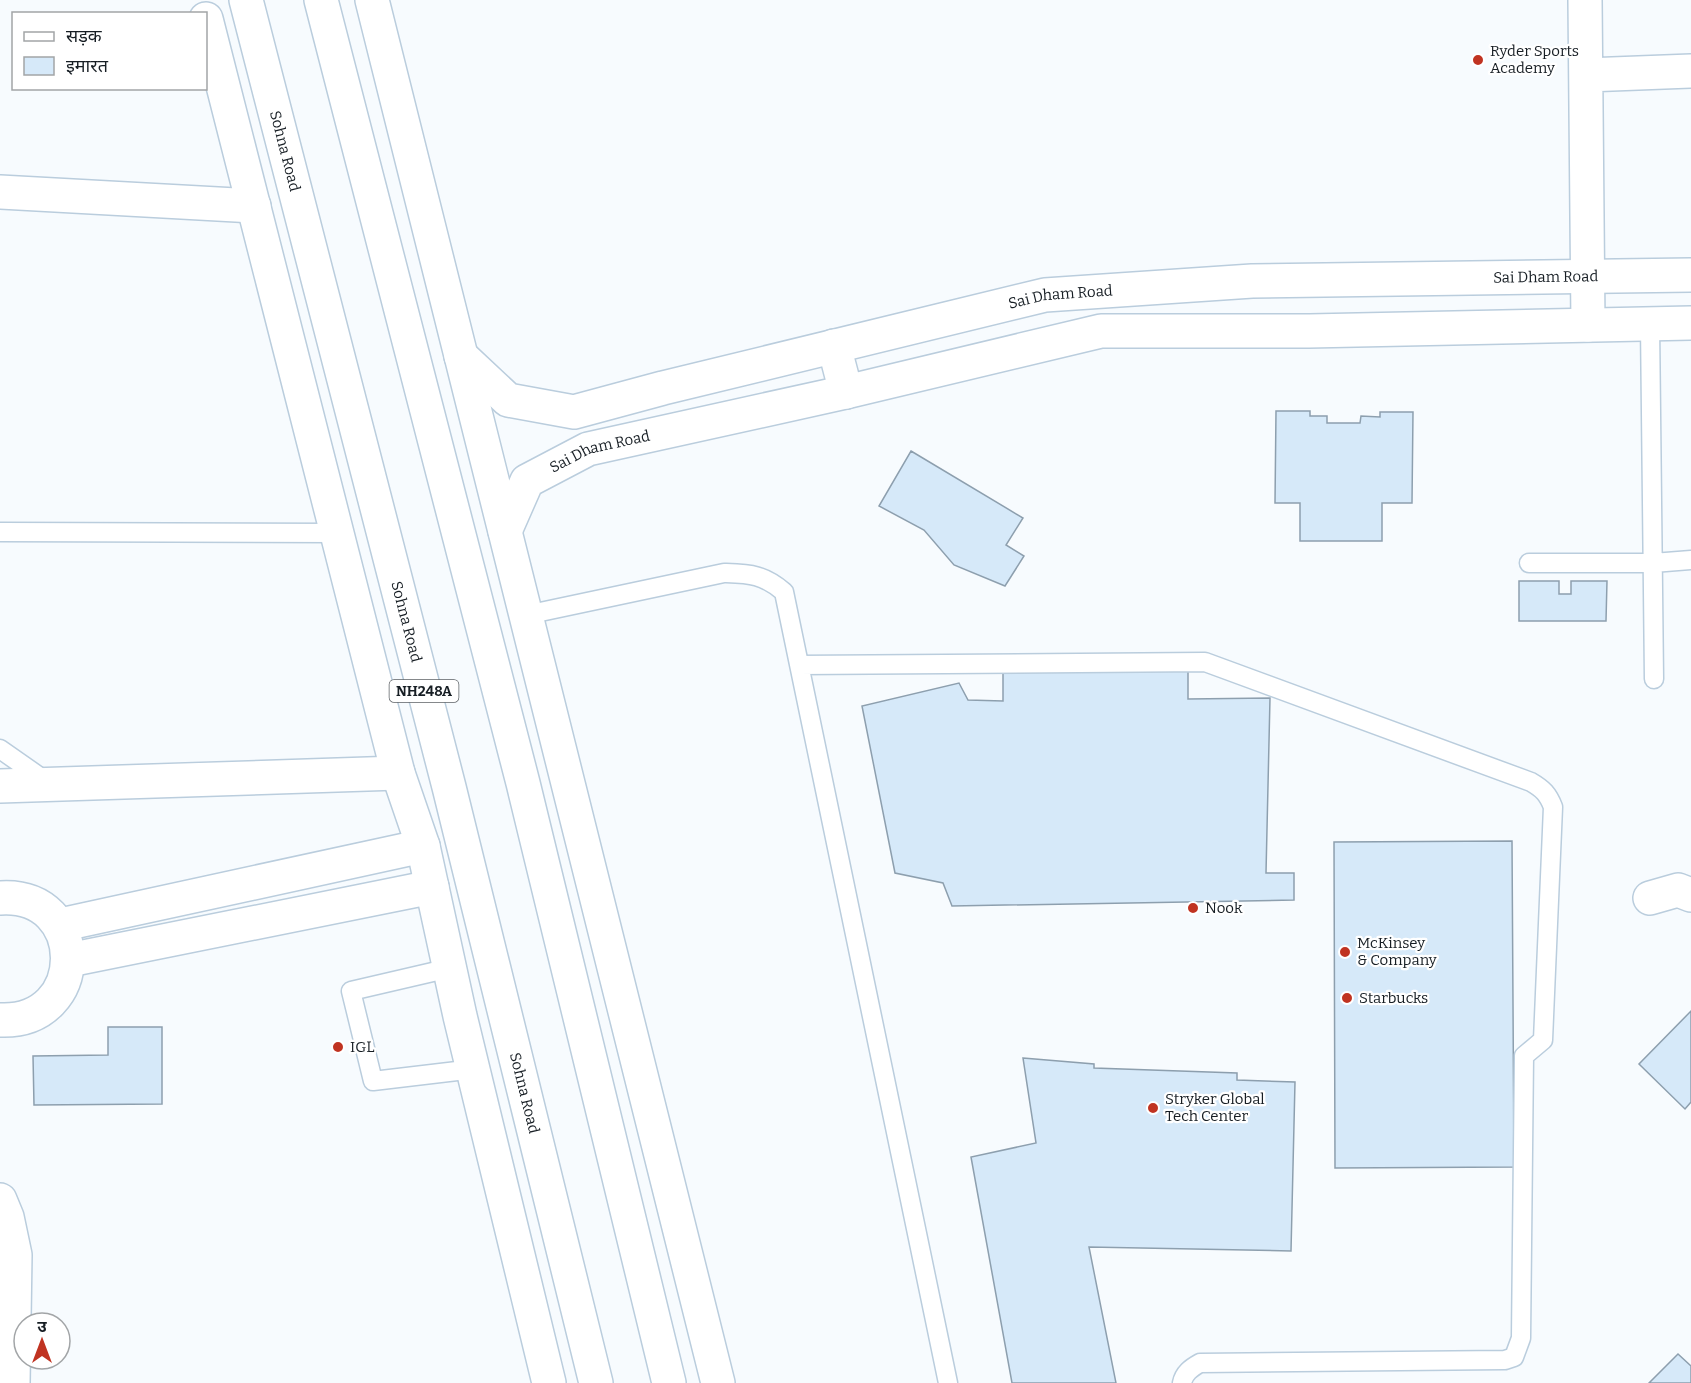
<svg xmlns="http://www.w3.org/2000/svg" width="1691" height="1383" viewBox="0 0 1691 1383" font-family="Bitter,'Noto Sans Devanagari',serif">
	<style>
		.building { fill: #d6e9f9; stroke: #8d9fae; stroke-width: 1.5 }
		.lines { fill: none; stroke-linecap: round; stroke-linejoin: round }
		.service-casing { stroke: #bacddd; stroke-width: 21 }
		.minor-casing { stroke: #bacddd; stroke-width: 36 }
		.tertiary-casing { stroke: #bacddd; stroke-width: 36 }
		.secondary-casing { stroke: #bacddd; stroke-width: 36 }
		.trunk-casing { stroke: #bacddd; stroke-width: 36 }
		.service { stroke: #fff; stroke-width: 18 }
		.minor { stroke: #fff; stroke-width: 33 }
		.tertiary { stroke: #fff; stroke-width: 33 }
		.secondary { stroke: #fff; stroke-width: 33 }
		.trunk { stroke: #fff; stroke-width: 33 }
		.poi-dot { fill: #c03321; stroke: #fff; stroke-width: 2 }
		.labels { text-anchor: middle; stroke-width: 4.5; stroke-linejoin: round; paint-order: stroke }
		.shield { fill: #fff; stroke: #5d6266; stroke-width: 1.5 }
		.shield-label { font-size: 14px; font-weight: bold; fill: #171e24 }
		.poi-label { font-size: 15px; fill: #171e24; stroke: #fff; text-anchor: start }
		.street-label { font-size: 15px; fill: #171e24; stroke: #fff }
	</style>
	<rect width="100%" height="100%" fill="#f7fbfe"/>
	<path class="building" d="M1276,411H1310V416H1327V423H1360L1361,416L1380,417V412H1413L1412,503H1382V541H1300V503H1275Z
		M911,451L1023,518L1006,545L1024,556L1005,586L954,565L924,530L879,506Z
		M1519,581H1559V594H1571V581H1607L1606,621H1519Z
		M1188,668V699L1270,698L1266,873H1294V900L952,906L943,883L895,873L862,706L959,683L968,700L1003,701V670Z
		M1512,841L1514,1167L1335,1168L1334,842Z
		M1691,1011V1102L1685,1109L1639,1064Z
		M108,1027H162V1104L34,1105L33,1056L108,1055Z
		M1023,1058L1094,1064V1068L1237,1073V1080L1295,1082L1291,1251L1089,1247L1116,1383H1012L971,1157L1036,1143Z
		M1678,1354L1691,1366V1383H1649Z"/>
	<g class="lines">
		<defs>
			<path id="service" d="M1650,324L1654,679
				M0,532L337,533
				M1529,563H1653L1691,560
				M526,615L724,573C750,574 763,574 784,592L948,1383
				M799,665L1205,662L1531,782C1543,789 1548,794 1553,807L1543,1040L1524,1056L1521,1338L1514,1357L1505,1360L1200,1363C1191,1368 1184,1373 1182,1383
				M0,749L47,782
				M450,968L351,991L373,1081L474,1069"/>
			<path id="minor" d="M1585,0L1588,325
				M1586,75L1691,71
				M0,192L254,206
				M834,346L846,392
				M0,786L398,773
				M0,898C90,892 90,1024 0,1020
				M1650,898L1678,890L1691,895
				M60,925L423,846
				M69,960L432,887
				M0,1200L7,1217L15,1255L13,1383"/>
			<g id="tertiary">
				<path id="s1" d="M461,356L508,400L574,412L663,388L1045,295L1252,281L1691,275"/>
				<path id="s2" d="M505,531L527,481L588,449L846,392L1101,331H1309L1691,323"/>
			</g>
			<path id="secondary" d="M372,0L718,1383
				M206,19L398,773L423,846L460,1016L549,1383"/>
			<g id="trunk">
				<path id="s3" d="M246,0L449,787L596,1383"/>
				<path d="M321,0L523,783L669,1383"/>
			</g>
		</defs>
		<use href="#service" class="service-casing"/>
		<use href="#minor" class="minor-casing"/>
		<use href="#tertiary" class="tertiary-casing"/>
		<use href="#secondary" class="secondary-casing"/>
		<use href="#trunk" class="trunk-casing"/>
		<use href="#service" class="service"/>
		<use href="#minor" class="minor"/>
		<use href="#tertiary" class="tertiary"/>
		<use href="#secondary" class="secondary"/>
		<use href="#trunk" class="trunk"/>
	</g>
	<g class="poi-dot">
		<circle cx="1478" cy="60" r="6"/>
		<circle cx="1193" cy="908" r="6"/>
		<circle cx="1345" cy="952" r="6"/>
		<circle cx="1347" cy="998" r="6"/>
		<circle cx="338" cy="1047" r="6"/>
		<circle cx="1153" cy="1108" r="6"/>
	</g>
	<g class="labels">
		<rect class="shield" x="389.5" y="680" width="69" height="22" rx="4.5"/>
		<g class="shield-label">
			<text x="424" y="696">NH248A</text>
		</g>
		<g class="poi-label">
			<text x="1490" y="56">Ryder Sports<tspan x="1490" dy="17">Academy</tspan></text>
			<text x="1205" y="913">Nook</text>
			<text x="1357" y="948">McKinsey<tspan x="1357" dy="17">&amp; Company</tspan></text>
			<text x="1359" y="1003">Starbucks</text>
			<text x="350" y="1052">IGL</text>
			<text x="1165" y="1104">Stryker Global<tspan x="1165" dy="17">Tech Center</tspan></text>
		</g>
		<g class="street-label">
			<text dy="5" stroke="none"><textPath href="#s3" startOffset="156">Sohna Road</textPath></text>
			<text dy="5" stroke="none"><textPath href="#s1" startOffset="1118">Sai Dham Road</textPath></text>
			<text dy="5" stroke="none"><textPath href="#s1" startOffset="632">Sai Dham Road</textPath></text>
			<text dy="5" stroke="none"><textPath href="#s2" startOffset="134">Sai Dham Road</textPath></text>
			<text dy="5" stroke="none"><textPath href="#s3" startOffset="642">Sohna Road</textPath></text>
			<text dy="5" stroke="none"><textPath href="#s3" startOffset="1128">Sohna Road</textPath></text>
		</g>
	</g>
	<rect x="12" y="12" width="195" height="78" fill="#ffffff" stroke="#a2a5a7" stroke-width="1.5"/>
	<rect x="24" y="32" width="30" height="9" fill="#ffffff" stroke="#a2a5a7" stroke-width="1.5"/>
	<text x="66" y="42" font-size="18" fill="#171e24">सड़क</text>
	<rect x="24" y="57" width="30" height="18" fill="#d6e9f9" stroke="#a2a5a7" stroke-width="1.5"/>
	<text x="66" y="72" font-size="18" fill="#171e24">इमारत</text>
	<g transform="translate(42 1341)"><circle r="28" fill="#ffffff" stroke="#a2a5a7" stroke-width="1.5"/>
	<path d="M0-4.5L10 22L0 15L-10 22Z" fill="#c03321"/>
	<text y="-9" font-size="16" font-weight="bold" text-anchor="middle" fill="#171e24">उ</text>
	</g>
</svg>
